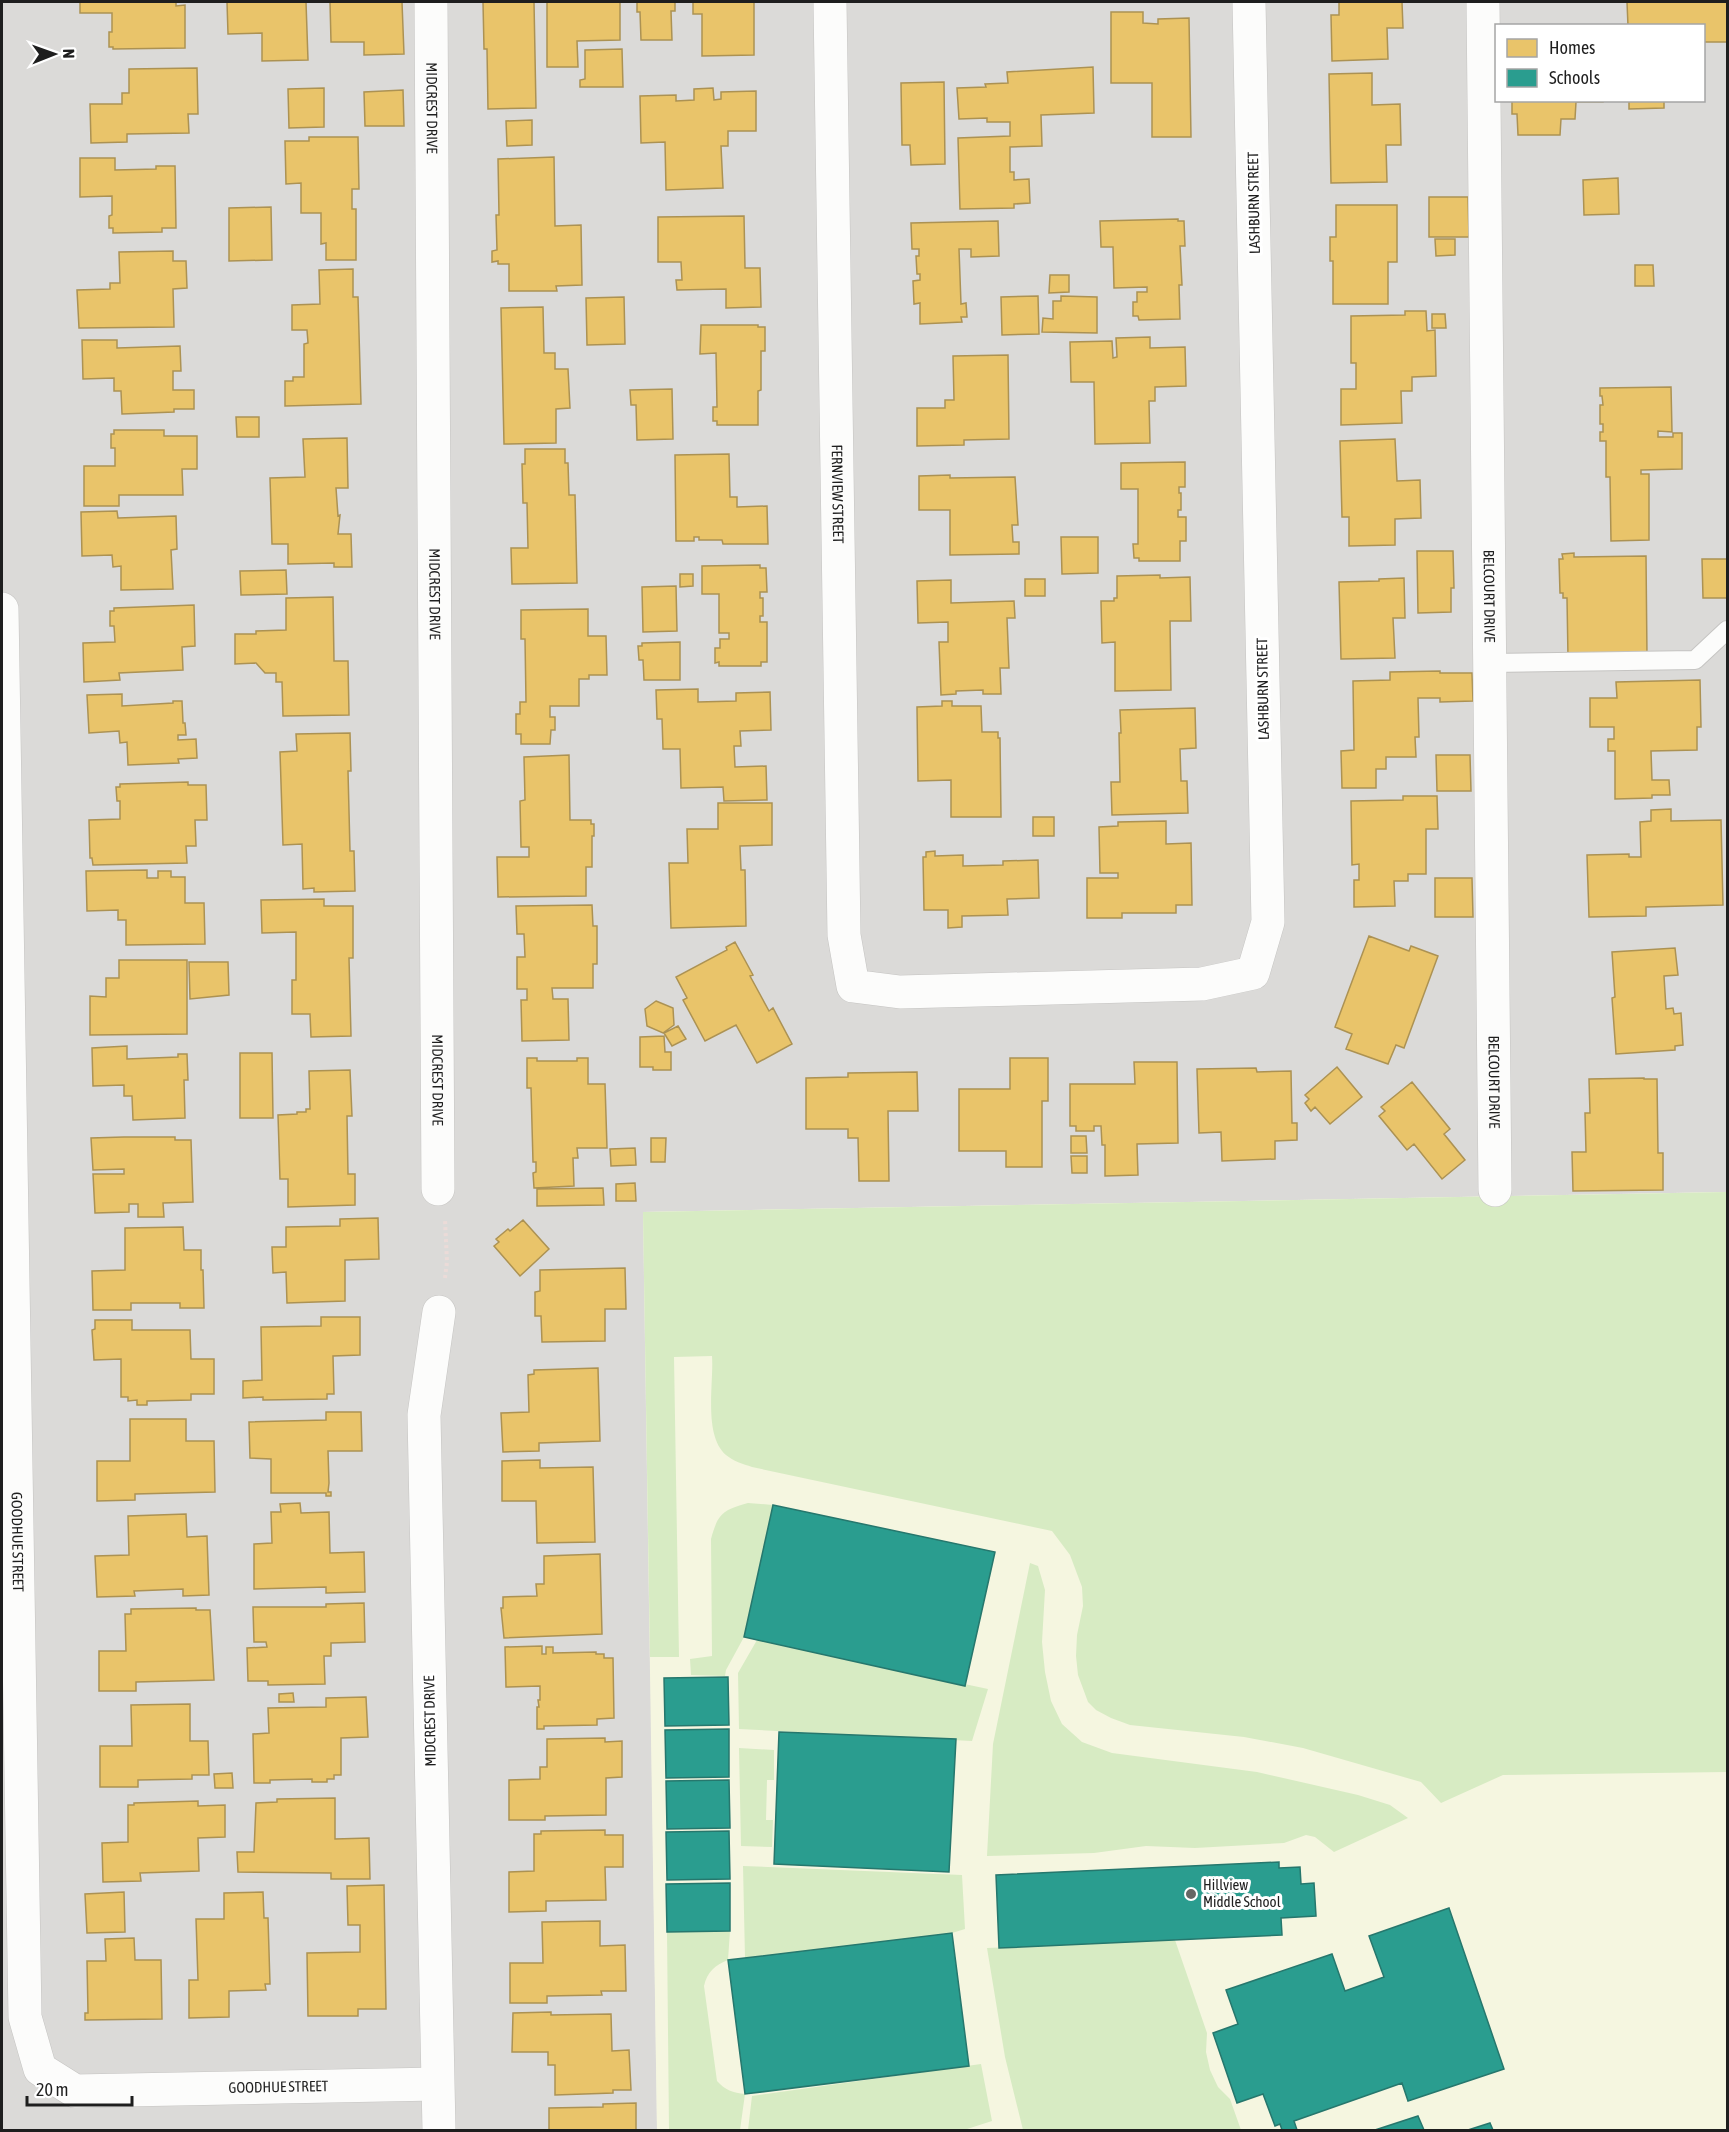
<svg xmlns="http://www.w3.org/2000/svg" width="1729" height="2132" viewBox="0 0 1729 2132" font-family="'Asap Condensed',sans-serif">
	<style>
		.residential { fill: #dbdad8; fill-rule: evenodd }
		.education { fill: #f5f6e0 }
		.grass { fill: #d7ebc3 }
		.homes { fill: #e9c46a; stroke: #ac9253; stroke-width: 1.5 }
		.schools { fill: #2a9d8f; stroke: #26776d; stroke-width: 1.5 }
		.lines { fill: none; stroke-linecap: round; stroke-linejoin: round }
		.service-casing { stroke: #c5c4c2; stroke-width: 20 }
		.minor-casing { stroke: #c5c4c2; stroke-width: 34 }
		.path { stroke: #ebdbd8; stroke-width: 4; stroke-dasharray: 3 3; stroke-linecap: butt }
		.service { stroke: #fcfcfb; stroke-width: 18 }
		.minor { stroke: #fcfcfb; stroke-width: 33 }
		.poi-dot { fill: #666664; stroke: #fff; stroke-width: 2 }
		.labels { text-anchor: middle; stroke-width: 6; stroke-linejoin: round; paint-order: stroke }
		.street-label { font-size: 15px; fill: #1e1e1e; stroke: #fff }
		.poi-label { font-size: 15px; fill: #1e1e1e; stroke: #fff; text-anchor: start }
	</style>
	<rect width="100%" height="100%" fill="#ecebe6"/>
	<path class="residential" d="M2,2H1727V1192L644,1212L657,2130H2ZM1496,26H1704V100H1496Z"/>
	<path class="education" d="M1727,1192V2130H657L643,1212Z"/>
	<path class="grass" d="M1727,1192V1772L1503,1775L1441,1803L1421,1782L1303,1748L1244,1737L1130,1725L1111,1718L1096,1710L1088,1702L1078,1675L1076,1656L1077,1635L1083,1606L1082,1587L1070,1555L1052,1531L752,1467C743,1464 733,1461 726,1455C703,1435 714,1383 712,1356L674,1357L679,1657H650L643,1212Z
		M748,1503L773,1505L744,1637L726,1670L725,1676L691,1675L690,1659L712,1656L711,1539C718,1513 723,1510 748,1503Z
		M1030,1563L1038,1566L1045,1590L1042,1642L1045,1672L1051,1701L1062,1724L1082,1742L1112,1753L1257,1772L1358,1795L1390,1805L1408,1818L1334,1852L1315,1837L1306,1835L1284,1843L1195,1848L1146,1846L1094,1853L987,1856L993,1744Z
		M757,1640L988,1689L972,1741L739,1729L738,1673Z
		M739,1748L774,1750V1780H767L766,1820H773L772,1847L741,1846Z
		M743,1866L962,1875L965,1929L952,1933L745,1958Z
		M730,1931L728,1960C715,1965 707,1972 704,1986L717,2081C725,2090 733,2093 745,2094L740,2130H669L667,1932Z
		M1175,1940L1207,2033L1206,2052L1210,2070L1218,2087L1230,2099L1241,2130H1023L1005,2057L987,1948Z
		M981,2064L992,2121L964,2130H748L752,2096Z"/>
	<path class="homes" d="M80,2H176V6L185,5V48L113,49V47H109V32H112V13H80Z
		M227,2H306L308,60L262,61V33L228,34Z
		M330,2H402L404,54L364,55V42H331Z
		M483,2H534L536,108L488,109L487,49H484Z
		M547,2H620V40L577,41L578,67H547Z
		M637,2H675V11H671L672,40H641L640,12H637Z
		M693,2H754V55L702,56V14H693Z
		M1339,2H1402L1403,28H1387L1388,59L1332,61L1331,15H1339Z
		M1627,2H1728V42H1704V72V26H1628Z
		M1111,12H1143V23L1158,24V19L1189,18L1191,137H1152V83H1111Z
		M622,49L623,87H580V80L585,79V50Z
		M1093,67L1094,113L1041,115L1042,146L1010,147V172H1014V180L1029,179L1030,203L1014,204V208L960,209L958,138L1010,136V122H987V118L959,119L957,88L986,87L985,84L1008,83L1007,72Z
		M197,68L198,114H188L189,133L127,134V142L91,143L90,104H122V93H129V69Z
		M1372,73V105L1400,104L1401,145H1386L1387,182L1331,183L1329,74Z
		M944,82L945,164L911,165L910,145H902L901,83Z
		M324,88V127L289,128L288,89Z
		M713,88L714,100L721,99V92L756,91V131H728V146H721L723,188L666,190L665,142L641,143L640,96L676,95V101L694,100V89Z
		M403,90L404,126H365L364,92Z
		M1512,100H1603V102H1576L1575,119H1561L1560,135H1518L1517,114H1512Z
		M1629,100H1664V108L1629,109Z
		M532,120V145L507,146L506,121Z
		M309,137H358L359,189H352V209H356V260H326V243L321,244V213H301V183L286,184L285,141H309Z
		M554,157L555,226L581,225L582,285L556,286L557,291H509V264H498V261L492,262V251L497,250L496,215H499L498,159Z
		M80,158H115V170L156,169V166H175L176,228H162V232L113,233V228H109V216L112,215V196L80,197Z
		M1618,178L1619,214L1584,215L1583,180Z
		M1429,197H1468L1469,237H1429Z
		M1336,205H1397V262H1388V304H1333V261H1330V237H1336Z
		M271,207L272,260L229,261V208Z
		M744,216L745,268H760L761,307L726,308V289L677,290L676,280H682L681,262H658V217Z
		M1178,219V221H1184L1185,246H1180L1182,285H1179L1180,319L1139,320L1138,316H1133V302H1137V292H1147V287L1114,288L1113,247H1101L1100,221Z
		M998,221L999,256L971,257V249H959L961,304L966,303L967,317H961L962,322L920,324V303L914,304L913,281L920,280V274H917L916,256H919V249H912L911,223Z
		M1435,239H1455V255L1436,256Z
		M173,251V261H186L187,288L173,289L174,327L79,328L77,290L110,289V283H120L119,252Z
		M1635,265H1653L1654,286H1635Z
		M353,269V297H358L361,404L285,406V381H293V377H304V344L308,343L307,330H292V305L320,304L319,270Z
		M1050,275H1069V292L1049,293Z
		M1038,296L1039,334L1002,335L1001,297Z
		M1061,296L1097,297V333L1042,332L1043,318L1053,319V301H1061Z
		M624,297L625,344L587,345L586,298Z
		M543,307L544,353H555V369H568L570,408L556,409V443L504,444L501,308Z
		M1405,311H1426L1427,331L1435,330L1436,376L1412,377V391H1401L1402,423L1341,425V389H1356V363H1351V316L1405,315Z
		M1432,314H1445L1446,328H1432Z
		M701,325H758V327H765V351H761V390L758,391V425H717V421H713V407H717L716,353L700,354Z
		M1150,337V348L1185,347L1186,386L1155,387V401H1149L1150,443L1095,444L1094,382H1071L1070,342L1112,341L1113,358L1117,357L1116,338Z
		M82,340H117V348L180,346L181,371H173V390H194V409H174V412L122,414L121,391H114V378L83,379Z
		M1008,355L1009,439L964,440V445L917,446V408H945V400H954L953,356Z
		M1671,387L1672,432L1658,431V437H1673V433H1682V469L1641,470V474H1649V540L1611,541L1610,477H1606V441H1600V432H1603V424H1600V405H1603L1602,396H1600V388Z
		M672,389L673,439L637,440L636,405H631L630,390Z
		M236,417H259V437H237Z
		M114,430H164V436H197V469H182L183,495H119V506H84V466H115V448H111V434H114Z
		M347,438L348,488H336L338,516L340,515L338,534H351L352,567H334V563L288,564V544H272L270,478L305,477L303,439Z
		M1395,439L1397,481L1420,480L1421,518L1395,519V545L1349,546V517H1342L1340,441Z
		M525,449H565V463H568L569,495H575L577,583L512,584L511,548H528L527,503H523L522,464H525Z
		M729,454L730,497H737V507L767,506L768,544H723L722,540H699V537H694V541H676L675,455Z
		M1185,462V487H1179V493H1181V510H1178V517H1186V541H1180V561H1139V558H1134L1133,544H1138V489H1121V463Z
		M950,475V478L1015,477L1018,525H1012L1013,542H1019V554L950,555V510H919V476Z
		M117,511L118,518L176,516L177,549L171,550L173,589L121,590V566L113,567L112,555L82,556L81,512Z
		M1061,537H1098V573L1062,574Z
		M1417,551H1453L1454,588H1451V612L1418,613Z
		M1574,553V557L1646,556L1647,656L1568,657L1567,598H1563V593H1560L1559,559H1563L1562,554Z
		M1702,559H1728V598H1703Z
		M760,565V568H766L767,592H760V598H763V616H760V622H767V662H761V666H719V662L715,663V648H720V639H729V633H719V594H702V566Z
		M286,570L287,594L241,595L240,571Z
		M680,574H693V586L680,587Z
		M1160,575V578L1190,577L1191,621H1170L1171,690L1115,691V642L1102,643L1101,601H1114V598H1117V576Z
		M1404,578L1405,618H1393L1395,658L1341,659L1339,582L1379,581V579Z
		M1025,579H1045V596H1025Z
		M951,580V603L1014,601L1015,618H1007L1009,668H1000L1001,694H983V690L956,691V694L941,695L939,642H948V622L918,623L917,581Z
		M676,586L677,631L643,632L642,587Z
		M333,597L334,661H348L349,715L283,716L282,682H276V673H265L256,663L235,664V634H256V631L286,630V598Z
		M194,605L195,646L182,647L183,670L119,673L120,680L84,682L83,643L115,642L114,626H110V611H114V608Z
		M588,609V636H606L607,675H589V679H579V706H550V717H555V730H551L550,744H521V734H516V714H520V702H526L525,639H521V610Z
		M680,642V680H644L643,660H639L638,646H642V643Z
		M1440,671V673H1472L1473,701L1440,702V698H1418L1419,737H1415L1416,757H1386V769H1376V788H1342L1341,751L1354,750L1353,681L1390,680V672Z
		M1700,680L1701,727H1697V750L1651,751L1652,780H1669L1670,795H1652V798L1615,799V751H1608V739H1614V727H1590V698H1617L1616,682Z
		M698,689V702L736,701V693L770,692L771,730L740,731L741,746H734L735,767L766,766L767,800L724,801L723,787L681,788L680,749H663L662,719H657L656,690Z
		M122,694V706L173,703V701H182L183,723H185L186,735H178V740L196,739L197,758L178,759L179,763L128,765L127,742L120,743L119,731L89,733L87,695Z
		M942,701H952V706H981L982,732H998V738H1000L1001,817H951V780L918,781L917,707L942,706Z
		M1195,708L1196,748L1180,749L1181,781H1187L1188,813L1112,815L1111,782H1120L1119,733H1121L1120,710Z
		M350,733L351,771H348L350,851H354L355,891L314,892V888L303,889L302,844L283,845L280,752L297,751L296,734Z
		M569,755L570,820H591V824H594V836H592V867H586V896L498,897L497,857H529V847H521L520,801L525,800L524,757Z
		M1436,755H1470L1471,791H1437Z
		M188,782V785H206L207,820H195L196,846H186L187,863L93,865L92,858H90L89,820L120,819V801H117L116,787H120V784Z
		M1403,796H1437L1438,829H1426V874H1408V881H1394L1395,906L1354,907V880H1359V864L1352,865L1351,801L1403,800Z
		M718,803H772V845L740,846L741,870H745L746,926L671,928L669,863H688L687,829H718Z
		M1671,809V821L1721,820L1723,905L1646,907V916L1589,917L1587,855L1629,854V857H1641L1640,822L1651,821V810Z
		M1033,817H1054V836H1033Z
		M1166,821V844L1191,843L1192,905H1176V913H1122V918H1087V878H1118V873H1100L1099,827L1118,826V822Z
		M935,851V856L963,855V866L1003,865V861L1038,860L1039,898L1007,899L1008,915L962,916V927L948,928V910H924L923,857H926V852Z
		M147,870V878H158V871H171V877H185V903H204L205,944L126,945V920H118V910L87,911L86,871Z
		M1435,878H1472L1473,917H1435Z
		M324,899V906H353V958H349L351,1036L311,1037L310,1014H292V980H296V932L262,933L261,900Z
		M592,905L593,926H597V964H593V988H552L553,999H568L569,1040L522,1041L521,1000H527V989H517V957H525L524,934H517L516,906Z
		M1369,936L1409,951L1411,946L1438,956L1404,1048L1396,1045L1388,1064L1346,1049L1352,1034L1335,1027Z
		M735,942L753,975L750,976L769,1011L773,1008L792,1044L757,1063L736,1025L705,1041L683,1000L687,998L676,977L727,950L726,947Z
		M1675,948L1678,975L1664,976L1666,1009L1673,1008L1674,1014L1681,1013L1683,1045L1675,1046V1050L1616,1054L1612,998L1615,997L1612,952Z
		M119,960H187V1034L90,1035V996L106,997V978H119Z
		M189,962H228L229,995L190,999Z
		M656,1001L673,1008L674,1025L663,1033L647,1026L645,1009Z
		M678,1026L686,1039L672,1046L664,1033Z
		M664,1036L665,1052H671V1070H653V1067H640V1037Z
		M127,1046V1059L178,1057V1054H187L188,1080H184L185,1118L133,1120L132,1096H124V1085L93,1086L92,1048Z
		M240,1053H272L273,1118H240Z
		M527,1058H537V1061H577V1058H588V1084H605L607,1148H577L578,1158H573L574,1186L534,1188L533,1173L536,1172V1162H533L531,1088H527Z
		M1010,1058H1048V1101H1042V1167H1006V1151H959V1089H1010Z
		M1134,1062H1177L1178,1143L1137,1144L1138,1175L1105,1176V1145H1102L1101,1126H1094V1131H1076V1126H1070V1084H1135Z
		M1337,1067L1362,1097L1330,1124L1315,1107L1311,1111L1305,1103L1309,1099L1305,1095Z
		M1256,1068L1257,1072L1291,1071L1292,1123H1297V1140L1275,1141V1159L1222,1161L1221,1132L1199,1133L1197,1069Z
		M350,1070L352,1116H347L348,1174H355V1205L288,1207V1179H280L278,1115L297,1114V1112H306V1109H310L309,1071Z
		M917,1072L918,1111H888L889,1181H859L858,1138H848V1129H806V1078L848,1077V1073Z
		M1644,1078V1079H1657L1658,1153H1663V1190L1573,1191L1572,1152H1586L1585,1113H1590L1589,1079Z
		M1412,1082L1450,1129L1444,1134L1465,1160L1442,1179L1414,1144L1407,1150L1379,1116L1385,1111L1381,1107Z
		M1071,1136H1086L1087,1153H1071Z
		M124,1137H175V1140H191L193,1202L163,1203L164,1217H138V1204H129V1212L95,1213L93,1174H124V1169L93,1170L91,1138Z
		M651,1138H666L665,1162H651Z
		M635,1148L636,1165L611,1166L610,1149Z
		M1071,1156H1087V1173H1072Z
		M635,1183L636,1201H616V1184Z
		M603,1188L604,1205L537,1206V1189Z
		M378,1218L379,1259L345,1260V1301L287,1303L286,1272L273,1273L272,1247H286V1227L340,1226V1219Z
		M523,1220L549,1249L520,1276L494,1246L499,1242L496,1239L508,1229L510,1231Z
		M183,1227L184,1250H201V1270H203L204,1308H180V1303H131V1310H93L92,1271L125,1270V1228Z
		M625,1268L626,1309H605V1341L542,1342L541,1316H535V1292L540,1291V1270Z
		M321,1317H360V1355L333,1356L334,1394H327V1399L263,1400V1397L243,1398V1381L262,1380L261,1327L321,1326Z
		M95,1320H132V1330H190L191,1359H214V1394H191V1400L147,1401V1405H137V1400L128,1401V1397H121V1359L94,1360L92,1330L95,1329Z
		M598,1368L600,1441L539,1443V1451L503,1452L501,1413L529,1412L528,1375L534,1374V1370Z
		M326,1412H361L362,1451H328L329,1483L328,1492H331V1496H326V1493H271V1459L250,1458L249,1422L326,1420Z
		M130,1419H186V1441H214L215,1492L135,1494V1500L97,1501V1461H130Z
		M540,1460V1468L593,1467L595,1542L537,1543L536,1501H502V1461Z
		M300,1503L301,1513L329,1512L330,1553L364,1552L365,1592L326,1593V1587L254,1589V1544L272,1543L271,1512H281L280,1504Z
		M186,1514L187,1537L207,1536L209,1595L183,1596V1589L134,1591L135,1596L97,1597L95,1556L129,1555L128,1516Z
		M600,1554L602,1634L504,1638L501,1608H503V1597L537,1596L536,1584H544V1556Z
		M364,1603L365,1642L331,1643V1656H324L325,1684L268,1685V1681H248L247,1648L267,1647L266,1642H254L253,1607H326V1604Z
		M196,1608V1610H210L214,1680L136,1682V1691H99V1651H126L125,1614H131V1609Z
		M542,1646V1654H546V1647H553V1653L596,1652V1654H604V1658H613L614,1718L597,1719V1725L544,1726V1729H537V1707H539L538,1700H540V1686L506,1687L505,1647Z
		M293,1693L294,1702H279V1694Z
		M366,1697L368,1737L341,1738V1775H334V1779H327V1782H312V1779L270,1780V1783H254L253,1734L269,1733L268,1708L326,1707V1698Z
		M190,1704V1741H208L209,1775H192V1779L138,1780V1787H100V1746H132L131,1705Z
		M605,1738V1742L622,1741V1777L606,1778V1815L545,1816V1820H509V1780L540,1779V1767H547V1739Z
		M232,1773L233,1788H215L214,1774Z
		M335,1798V1839L369,1838L370,1879H331V1873L238,1872L237,1852H254L256,1803L277,1802V1799Z
		M198,1801V1806L225,1805V1837L198,1838L199,1871L140,1873L141,1881L103,1882L102,1843L128,1842V1805H134V1803Z
		M605,1830V1835H623V1867H605L606,1900L546,1901V1911L509,1912V1872L534,1871V1834H541V1831Z
		M384,1885L386,2009H358V2016H308L307,1953L360,1952V1925H348L347,1886Z
		M124,1892L125,1932L87,1933L85,1894Z
		M263,1892L264,1918H268L270,1984H265L266,1990L229,1991V2017L189,2018V1980H198L196,1919H224V1893Z
		M600,1921V1946L625,1945L626,1991H601L602,1995L547,1996V2003H510V1963H543L542,1922Z
		M134,1938L135,1960H161L162,2019L85,2020V2013H88L87,1961H106L105,1939Z
		M551,2012V2015L611,2014L612,2051L629,2050L631,2090H613V2093L555,2095V2065H548V2052H512L513,2013Z
		M636,2103V2130H549V2108L603,2107V2104Z"/>
	<path class="schools" d="M773,1505L995,1552L965,1686L744,1637Z
		M728,1677L729,1725L665,1726L664,1678Z
		M729,1729V1777L666,1778L665,1730Z
		M779,1732L956,1739L949,1872L774,1864Z
		M729,1780L730,1828L667,1829L666,1781Z
		M729,1831L730,1879L667,1880L666,1832Z
		M1279,1862V1868L1300,1867L1301,1884L1314,1883L1316,1916L1281,1918L1282,1935L999,1948L996,1875Z
		M730,1883V1931L667,1932L666,1884Z
		M1449,1908L1504,2069L1408,2101L1402,2083L1294,2121L1297,2130H1282L1280,2124L1275,2126L1263,2094L1237,2103L1213,2033L1238,2024L1226,1990L1332,1954L1345,1991L1384,1977L1369,1936Z
		M952,1933L969,2066L745,2094L728,1960Z
		M1418,2116L1424,2130H1375Z
		M1490,2123L1493,2130H1468Z"/>
	<g class="lines">
		<defs>
			<path id="service" d="M1490,663L1695,660L1727,630"/>
			<g id="minor">
				<path id="s1" d="M431,2L438,1189"/>
				<path id="s2" d="M830,2L844,935L853,986L900,992L1202,984L1253,973L1268,922L1249,2"/>
				<path id="s3" d="M1483,2L1495,1190"/>
				<path id="s4" d="M2,609L25,2017L40,2069L75,2091L437,2084"/>
				<path d="M439,2130L424,1415L439,1312"/>
			</g>
		</defs>
		<use href="#service" class="service-casing"/>
		<use href="#minor" class="minor-casing"/>
		<path class="path" d="M445,1278L447,1262L445,1220"/>
		<use href="#service" class="service"/>
		<use href="#minor" class="minor"/>
	</g>
	<circle class="poi-dot" cx="1191" cy="1894" r="6"/>
	<g class="labels">
		<g class="street-label">
			<text dy="5" stroke="none"><textPath href="#s1" startOffset="106">MIDCREST DRIVE</textPath></text>
			<text transform="translate(1254 203) rotate(-91)" y="5">LASHBURN STREET</text>
			<text dy="5" stroke="none"><textPath href="#s2" startOffset="492">FERNVIEW STREET</textPath></text>
			<text dy="5" stroke="none"><textPath href="#s1" startOffset="592">MIDCREST DRIVE</textPath></text>
			<text dy="5" stroke="none"><textPath href="#s3" startOffset="594">BELCOURT DRIVE</textPath></text>
			<text transform="translate(1263 689) rotate(-91)" y="5">LASHBURN STREET</text>
			<text dy="5" stroke="none"><textPath href="#s1" startOffset="1078">MIDCREST DRIVE</textPath></text>
			<text dy="5" stroke="none"><textPath href="#s3" startOffset="1080">BELCOURT DRIVE</textPath></text>
			<text dy="5" stroke="none"><textPath href="#s4" startOffset="933">GOODHUE STREET</textPath></text>
			<text transform="translate(430 1721) rotate(-91)" y="5">MIDCREST DRIVE</text>
			<text dy="5" stroke="none"><textPath href="#s4" startOffset="1707">GOODHUE STREET</textPath></text>
		</g>
		<g class="poi-label">
			<text x="1203" y="1890">Hillview<tspan x="1203" dy="17">Middle School</tspan></text>
		</g>
	</g>
	<rect width="1729" height="2132" fill="none" stroke="#1e1e1e" stroke-width="6"/>
	<rect x="1495" y="24" width="210" height="78" fill="#ffffff" stroke="#a5a5a5" stroke-width="1.5"/>
	<rect x="1507" y="39" width="30" height="18" fill="#e9c46a" stroke="#a5a5a5" stroke-width="1.5"/>
	<text x="1549" y="54" font-size="18" fill="#1e1e1e">Homes</text>
	<rect x="1507" y="69" width="30" height="18" fill="#2a9d8f" stroke="#a5a5a5" stroke-width="1.5"/>
	<text x="1549" y="84" font-size="18" fill="#1e1e1e">Schools</text>
	<g transform="translate(54 54) rotate(89)" stroke="#ffffff" stroke-width="4.5" paint-order="stroke">
	<path d="M0-4.5L10 22L0 15L-10 22Z" fill="#1e1e1e"/>
	<text y="-9" font-size="16" font-weight="bold" text-anchor="middle" fill="#1e1e1e">N</text>
	</g>
	<path d="M27 2096v9h105v-9" fill="none" stroke="#1e1e1e" stroke-width="3"/>
	<text x="36" y="2096" font-size="18" fill="#1e1e1e" stroke="#ffffff" stroke-width="4.5" paint-order="stroke">20 m</text>
</svg>
